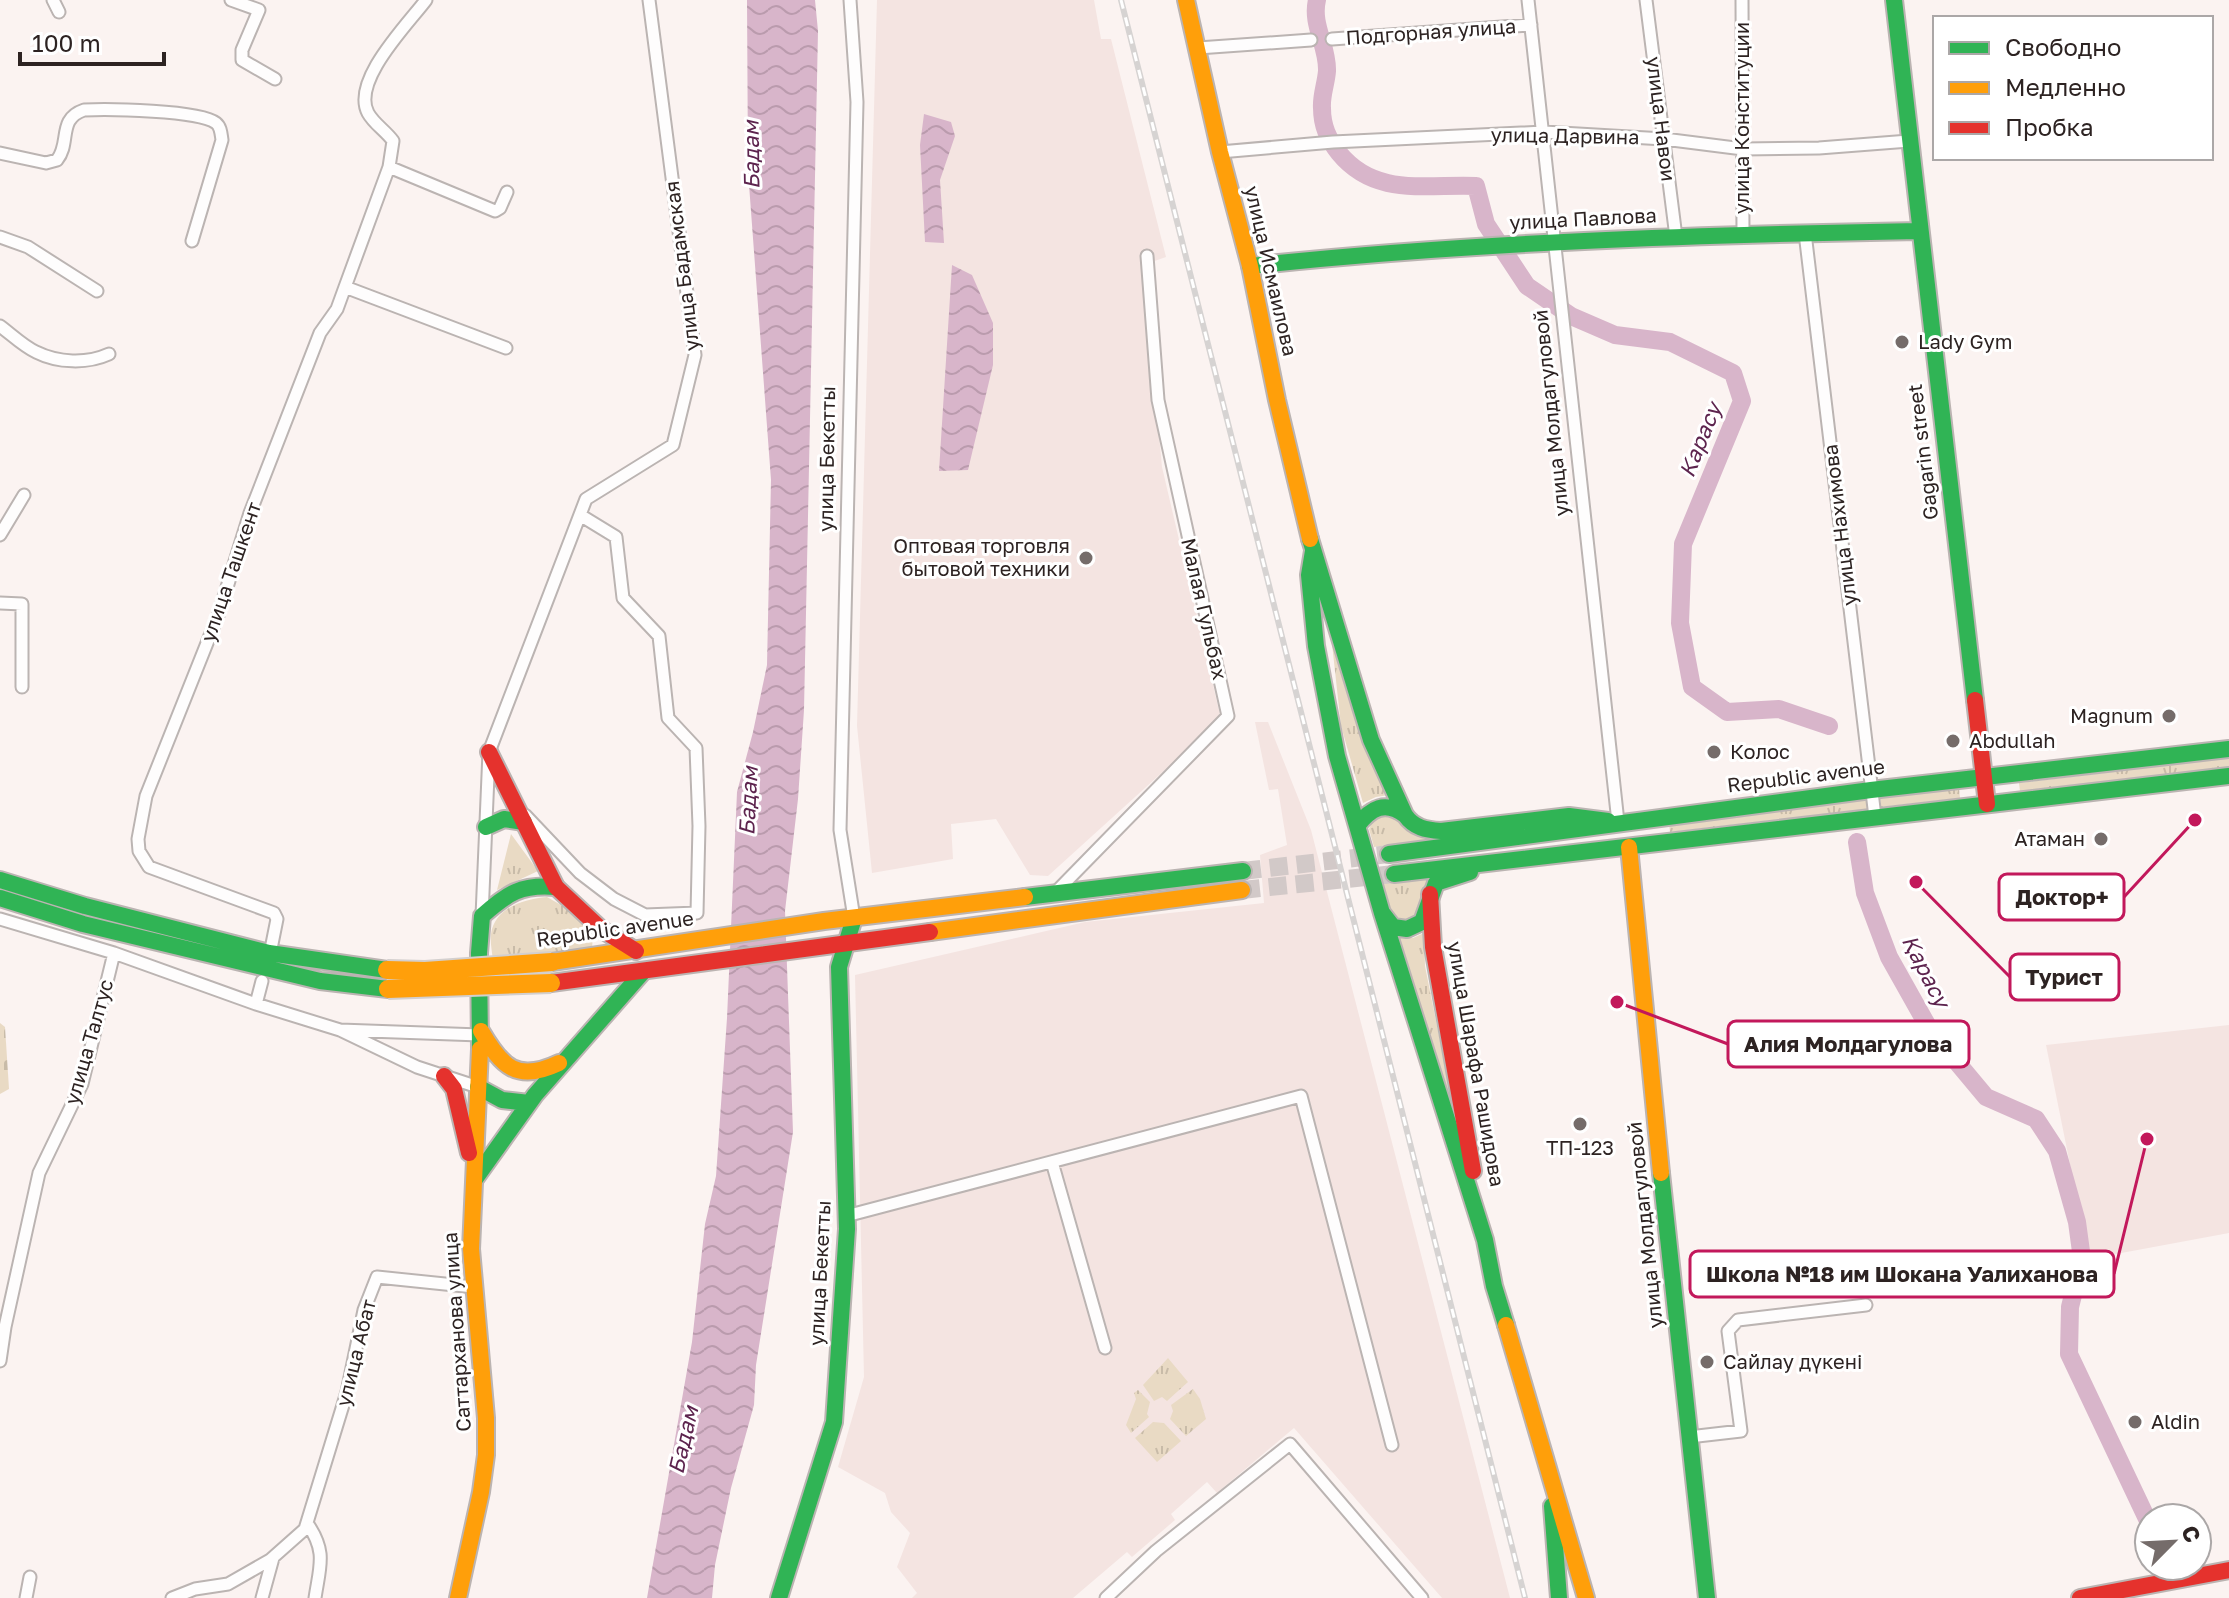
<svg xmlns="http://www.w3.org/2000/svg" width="2229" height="1598" viewBox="0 0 2229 1598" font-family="'Golos Text',sans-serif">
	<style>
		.built { fill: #f4e4e1 }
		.grass { fill: url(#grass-tufts) }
		.cemetery { fill: url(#cemetery-stones) }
		.water { fill: url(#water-waves) }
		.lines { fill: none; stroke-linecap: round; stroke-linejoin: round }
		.river { stroke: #d8b5ca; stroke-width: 18 }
		.primary-tunnel { stroke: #d2c9c8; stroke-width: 18; stroke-dasharray: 18 9; stroke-linecap: butt }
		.street-casing { stroke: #bbb4b2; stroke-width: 15 }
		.fast-casing { stroke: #bbb4b2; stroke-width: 20 }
		.slow-casing { stroke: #bbb4b2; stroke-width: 20 }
		.jam-casing { stroke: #bbb4b2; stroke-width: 20 }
		.street { stroke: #fefdfd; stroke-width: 11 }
		.fast { stroke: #30b455; stroke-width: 16 }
		.slow { stroke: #ff9f0a; stroke-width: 16 }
		.jam { stroke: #e5322d; stroke-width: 16 }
		.rail-casing { stroke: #d6d3d2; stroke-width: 6 }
		.rail { stroke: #fff; stroke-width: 3; stroke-dasharray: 9; stroke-linecap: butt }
		.slow-bridge-casing { stroke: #d3cfce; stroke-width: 22; stroke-linecap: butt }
		.slow-bridge { stroke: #ff9f0a; stroke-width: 18 }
		.poi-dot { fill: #756c6a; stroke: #fff; stroke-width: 3 }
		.labels { text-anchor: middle; stroke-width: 6; stroke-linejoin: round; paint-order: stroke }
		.street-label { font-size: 20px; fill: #2d2322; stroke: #fff }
		.poi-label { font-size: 20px; fill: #2d2322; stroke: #fff; text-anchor: start }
		.water-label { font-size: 22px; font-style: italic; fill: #5d244e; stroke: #fff }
		.leader { fill: none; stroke: #c2185b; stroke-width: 3 }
		.callout-dot { fill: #c2185b; stroke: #fff; stroke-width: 3 }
		.callout { fill: #fff; stroke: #c2185b; stroke-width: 3 }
		.callout-label { font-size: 22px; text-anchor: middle; font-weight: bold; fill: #2d2322 }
	</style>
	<defs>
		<pattern id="grass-tufts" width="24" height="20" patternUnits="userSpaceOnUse" patternTransform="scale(2)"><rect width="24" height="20" fill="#e9dac4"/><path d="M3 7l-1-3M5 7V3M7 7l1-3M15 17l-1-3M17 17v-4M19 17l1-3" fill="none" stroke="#c8bba8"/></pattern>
		<pattern id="cemetery-stones" width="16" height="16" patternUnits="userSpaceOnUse" patternTransform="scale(2)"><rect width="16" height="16" fill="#e9dac4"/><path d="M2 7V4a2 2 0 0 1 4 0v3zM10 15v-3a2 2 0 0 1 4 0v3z" fill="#c8bba8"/></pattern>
		<pattern id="water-waves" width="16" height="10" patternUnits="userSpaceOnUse" patternTransform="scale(2)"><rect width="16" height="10" fill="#d8b5ca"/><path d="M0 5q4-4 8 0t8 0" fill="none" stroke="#ba9bad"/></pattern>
	</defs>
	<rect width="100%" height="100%" fill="#fbf3f1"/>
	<path class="built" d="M877,0H1094L1101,39H1111L1166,257L1143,265L1162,467L1221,719L1048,876L1030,875L996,819L951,824L953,859L872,873L857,726Z
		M1255,722H1268L1311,830L1510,1598H1442L1294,1428L1217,1493L1207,1482L1171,1514L1175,1520L1132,1557L1127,1552L1073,1598H912L917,1593L897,1567L910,1533L891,1512L885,1493L838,1467L864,1377L855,975L1085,922L1264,903L1260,855L1287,845L1278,789L1269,790Z
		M2229,1025V1233L2089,1259L2046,1045Z"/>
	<path class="grass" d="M1327,598L1389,795L1376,797L1363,803L1341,726Z
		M2229,758V767L2020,791L2019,783Z
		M1959,788L1960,798L1881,807L1880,798Z
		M1866,799L1867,809L1670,832L1669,823Z
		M1387,813L1397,816C1406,832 1414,835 1433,839L1374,847L1369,829L1372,822Z
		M511,834L538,871L497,890Z
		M1452,868L1423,892L1417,916L1406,921L1395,918L1389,906L1382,878Z
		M547,897L575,913L593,936L592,948L583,954L493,960C492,952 490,942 491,934C495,907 525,899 547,897Z
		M1424,933L1425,966L1454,1111L1398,938H1413Z
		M1168,1358L1188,1382L1167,1401L1162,1397L1154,1401L1143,1385Z
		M1193,1389L1200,1399L1206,1419L1186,1436L1170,1419L1173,1411L1171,1405Z
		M1138,1390L1150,1402L1147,1414L1149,1417L1131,1433L1126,1425L1136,1399L1134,1393Z
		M1153,1422L1164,1423L1181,1441L1157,1462L1135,1438Z"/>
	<path class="cemetery" d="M0,1023L5,1027L9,1089L0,1094Z"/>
	<path class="water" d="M747,0H815L818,31L804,710L798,799L785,911L793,1132L756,1365L754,1405L731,1488L715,1565L712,1598H647L692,1342L705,1224L716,1176L727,1018L737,792L753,732L767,665L771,480L748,171Z
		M924,114L951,122L955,136L940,180L944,243L925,242L920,145Z
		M952,265L972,275L993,323V365L968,470L939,471Z"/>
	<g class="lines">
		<path class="river" d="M1317,0C1311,25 1328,46 1327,71C1326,84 1321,96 1322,108C1322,126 1328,139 1339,153C1375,197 1425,184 1476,186L1486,224L1527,286L1571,316L1615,335L1670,342L1733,373L1742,401L1683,544L1680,623L1692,687L1727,712L1779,709L1829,726
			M1857,842L1865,893L1889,957L1930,1030L1986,1097L2036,1119L2057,1151L2077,1222L2082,1259L2070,1307L2069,1354L2149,1523"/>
		<path class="primary-tunnel" d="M1243,871L1389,854
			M1242,890L1394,874"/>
		<defs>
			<path id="street" d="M53,0L59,12
				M231,0L259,10L242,50V60L275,79
				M850,0L857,102L840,830L854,918
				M1528,0L1618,822
				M1646,0L1676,237
				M1742,0L1743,235
				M1332,39L1531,25
				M1198,48L1311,40
				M1220,152L1333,142L1544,132L1664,139L1743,149L1819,148L1909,141
				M0,153L46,163L57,160C71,143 57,119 84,110C108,109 199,110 216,123C221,127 221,134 222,140L192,241
				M389,167L495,211L500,208L507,192
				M1805,233L1875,817
				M0,237L28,247L97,291
				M345,287L389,167L393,141C386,131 374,124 368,113C351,81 408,24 426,0
				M0,326C11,334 23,346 36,352C58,363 87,364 109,354
				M0,535L24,495
				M0,603L22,604V687
				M525,815L580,873L614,899L645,915L697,913L699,826L696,748L668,718L659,636L623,598L616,537L580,515
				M1054,894L1228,716L1158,400L1147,256
				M482,916L489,752L586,499L673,445L695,355L649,0
				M0,919L114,953L256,1004L340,1030
				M272,944L277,919L274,913L149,867L139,851L138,839L146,796L219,613L250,513L320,333L337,309L345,287L506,348
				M256,1004L262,981
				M478,1087L417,1067L340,1030L480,1035
				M1052,1162L1105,1348
				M846,1216L1301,1096L1392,1445
				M0,1361L5,1327L39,1173L82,1084L114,953
				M1689,1437L1741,1431L1728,1331L1738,1320L1866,1305
				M307,1523C327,1552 320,1565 315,1598
				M26,1598L30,1577
				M172,1598L195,1589L228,1584L270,1560L305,1529L347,1392L364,1310L377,1277L474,1287
				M262,1598L273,1558
				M1106,1598L1156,1551L1290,1444L1422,1598"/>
			<path id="fast" d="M1894,0L1975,700
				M1250,266C1473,242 1695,235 1919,231
				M1310,539L1371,740L1405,815C1414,828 1426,830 1441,831L1569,816L1608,821
				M1313,551L1309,575L1316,646L1337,756L1382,913L1485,1240L1494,1286L1506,1325
				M1357,826C1371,808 1385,800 1405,815
				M486,827L504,819L524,822
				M1389,854L1871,790L2229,749
				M1394,874L2229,776
				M0,880L85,906L269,953L387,970
				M1025,897L1243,871
				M0,898L83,924L320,981L388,989
				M1383,914L1393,927L1407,929L1422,922L1436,883L1470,872
				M480,1049L479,953L482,916C508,893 521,884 556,887
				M478,1087L502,1100L529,1103
				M1661,1173L1707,1598
				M475,1179L535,1095L642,973
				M1552,1506L1559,1598
				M779,1598L834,1422L847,1229L839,967L854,918"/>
			<path id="slow" d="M1186,0L1220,152L1250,266L1277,400L1310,539
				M1629,847L1661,1173
				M930,932L1242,890
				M552,962L824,921L1025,897
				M481,1031C502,1067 517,1083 559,1063
				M1506,1325L1586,1598
				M458,1598L481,1492L486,1455V1418L471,1249L480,1049"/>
			<path id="jam" d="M1975,700L1987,804
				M489,752L556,887L601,929L636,951
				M1430,894L1433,947L1473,1171
				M551,983L930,932
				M444,1076L454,1089L469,1153
				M2080,1598L2229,1570"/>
		</defs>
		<use href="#street" class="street-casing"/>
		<use href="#fast" class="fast-casing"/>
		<use href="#slow" class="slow-casing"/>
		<use href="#jam" class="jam-casing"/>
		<use href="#street" class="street"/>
		<use href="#fast" class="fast"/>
		<use href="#slow" class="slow"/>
		<use href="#jam" class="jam"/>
		<defs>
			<path id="rail" d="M1121,0L1525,1598"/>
		</defs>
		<use href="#rail" class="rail-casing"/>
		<use href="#rail" class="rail"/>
		<defs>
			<path id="slow-bridge" d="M387,970L425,971L552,962
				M388,989L551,983"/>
		</defs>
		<use href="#slow-bridge" class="slow-bridge-casing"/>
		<use href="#slow-bridge" class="slow-bridge"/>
	</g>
	<g class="poi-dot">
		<circle cx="1902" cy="342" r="8"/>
		<circle cx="1086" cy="558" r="8"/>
		<circle cx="2169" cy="716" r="8"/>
		<circle cx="1953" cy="741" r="8"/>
		<circle cx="1714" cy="752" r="8"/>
		<circle cx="2101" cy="839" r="8"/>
		<circle cx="1580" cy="1124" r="8"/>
		<circle cx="1707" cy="1362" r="8"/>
		<circle cx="2135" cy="1422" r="8"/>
	</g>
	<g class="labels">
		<g class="street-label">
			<text transform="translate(1431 32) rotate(-4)" y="7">Подгорная улица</text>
			<text transform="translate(1742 118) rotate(-90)" y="7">улица Конституции</text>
			<text transform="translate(1661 119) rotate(83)" y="7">улица Навои</text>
			<text transform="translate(1565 136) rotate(1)" y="7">улица Дарвина</text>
			<text transform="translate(1583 219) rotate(-3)" y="7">улица Павлова</text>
			<text transform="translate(682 266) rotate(-97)" y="7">улица Бадамская</text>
			<text transform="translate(1271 271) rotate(77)" y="7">улица Исмаилова</text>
			<text transform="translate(1551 413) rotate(-96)" y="7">улица Молдагуловой</text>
			<text transform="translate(1923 452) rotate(-97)" y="7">Gagarin street</text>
			<text transform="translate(827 459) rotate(-89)" y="7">улица Бекетты</text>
			<text transform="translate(1840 525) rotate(-97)" y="7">улица Нахимова</text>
			<text transform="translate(231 572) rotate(-71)" y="7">улица Ташкент</text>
			<text transform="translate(1204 609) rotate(77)" y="7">Малая Гульбах</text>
			<text transform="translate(1806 776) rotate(-7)" y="7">Republic avenue</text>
			<text transform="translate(615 929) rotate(-8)" y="7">Republic avenue</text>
			<text transform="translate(89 1042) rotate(-74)" y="7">улица Талтус</text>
			<text transform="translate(1476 1064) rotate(80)" y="7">улица Шарафа Рашидова</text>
			<text transform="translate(1645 1225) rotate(-96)" y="7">улица Молдагуловой</text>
			<text transform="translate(820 1273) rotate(-87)" y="7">улица Бекетты</text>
			<text transform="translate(457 1332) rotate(-94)" y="7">Саттарханова улица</text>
			<text transform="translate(356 1353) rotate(-76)" y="7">улица Абат</text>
		</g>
		<g class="poi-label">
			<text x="1918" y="349">Lady Gym</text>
			<text x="1070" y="553" text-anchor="end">Оптовая торговля<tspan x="1070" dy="23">бытовой техники</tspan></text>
			<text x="2153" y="723" text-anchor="end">Magnum</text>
			<text x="1969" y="748">Аbdullah</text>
			<text x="1730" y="759">Колос</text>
			<text x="2085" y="846" text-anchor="end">Атаман</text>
			<text x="1580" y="1155" text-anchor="middle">ТП-123</text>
			<text x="1723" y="1369">Сайлау дүкені</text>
			<text x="2151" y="1429">Aldin</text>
		</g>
		<g class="water-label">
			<text transform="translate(751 155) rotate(-91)" y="8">Бадам</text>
			<text transform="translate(1700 440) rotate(-68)" y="8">Карасу</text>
			<text transform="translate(748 801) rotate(-87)" y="8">Бадам</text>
			<text transform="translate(1926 971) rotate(63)" y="8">Қарасу</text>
			<text transform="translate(683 1440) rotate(-77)" y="8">Бадам</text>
		</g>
	</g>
	<path class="leader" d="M2195 820L2124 897M1916 882L2010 977M1617 1002L1728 1044M2147 1139L2114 1274"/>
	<g class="callout-dot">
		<circle cx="2195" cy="820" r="8"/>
		<circle cx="1916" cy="882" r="8"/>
		<circle cx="1617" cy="1002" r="8"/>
		<circle cx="2147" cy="1139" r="8"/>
	</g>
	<g class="callout">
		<rect x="1999" y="874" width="125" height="46" rx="8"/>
		<rect x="2010" y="954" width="109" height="46" rx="8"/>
		<rect x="1728" y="1021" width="241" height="46" rx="8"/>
		<rect x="1690" y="1251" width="424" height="46" rx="8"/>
	</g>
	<g class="callout-label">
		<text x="2062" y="905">Доктор+</text>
		<text x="2064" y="985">Турист</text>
		<text x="1848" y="1052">Алия Молдагулова</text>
		<text x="1902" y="1282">Школа №18 им Шокана Уалиханова</text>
	</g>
	<rect x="1933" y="16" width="280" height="144" fill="#ffffff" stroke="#aba7a7" stroke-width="2"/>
	<rect x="1949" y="42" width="40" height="12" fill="#30b455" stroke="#aba7a7" stroke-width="2"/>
	<text x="2005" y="56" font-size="24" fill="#2d2322">Свободно</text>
	<rect x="1949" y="82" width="40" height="12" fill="#ff9f0a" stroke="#aba7a7" stroke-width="2"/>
	<text x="2005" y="96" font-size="24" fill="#2d2322">Медленно</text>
	<rect x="1949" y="122" width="40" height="12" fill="#e5322d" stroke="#aba7a7" stroke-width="2"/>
	<text x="2005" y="136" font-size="24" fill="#2d2322">Пробка</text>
	<g transform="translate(2173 1542) rotate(66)"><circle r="38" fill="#ffffff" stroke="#aba7a7" stroke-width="2"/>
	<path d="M0-6L14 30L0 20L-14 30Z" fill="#756c6a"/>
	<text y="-12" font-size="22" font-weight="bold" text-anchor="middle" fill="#2d2322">С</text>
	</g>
	<path d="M20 52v12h144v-12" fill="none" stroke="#2d2322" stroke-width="4"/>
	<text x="32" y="52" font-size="24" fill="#2d2322" stroke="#ffffff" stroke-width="6" paint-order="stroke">100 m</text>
</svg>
